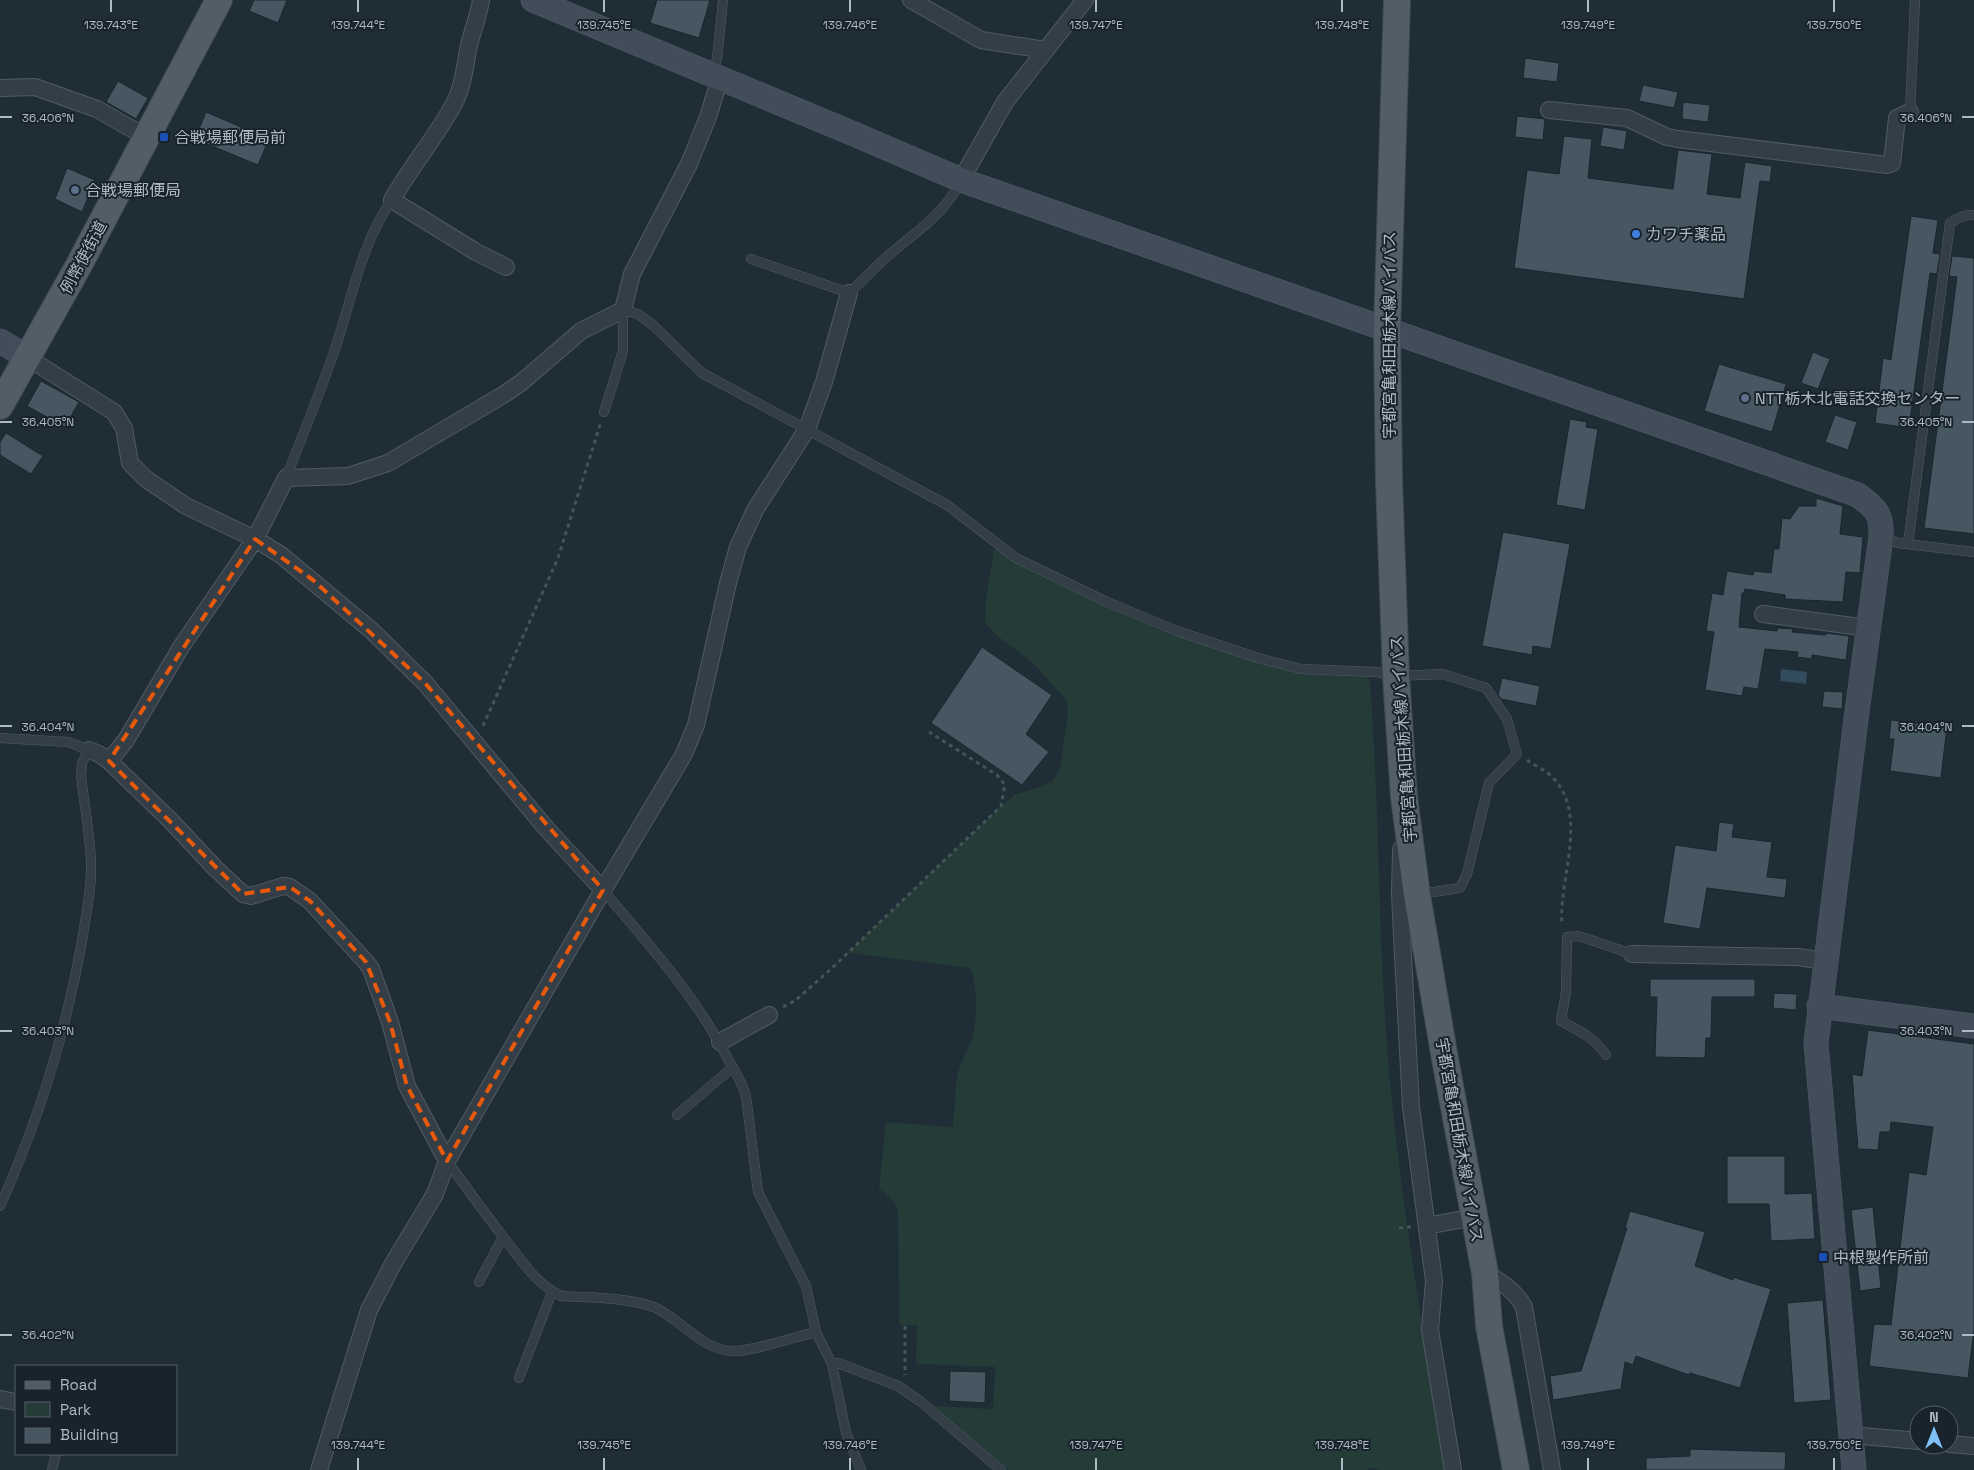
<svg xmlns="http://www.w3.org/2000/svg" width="1974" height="1470" viewBox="0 0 1974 1470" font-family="'Space Grotesk','Noto Sans JP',sans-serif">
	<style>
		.green { fill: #243b38 }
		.water { fill: #324c5e }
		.building { fill: #475762; stroke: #1a252d }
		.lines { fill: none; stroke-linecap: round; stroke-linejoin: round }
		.lane-casing { stroke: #505c65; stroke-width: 10 }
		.street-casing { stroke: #505c65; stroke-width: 18 }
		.secondary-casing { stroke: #505c65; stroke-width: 25 }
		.primary-casing { stroke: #3f4a53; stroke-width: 28 }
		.path { stroke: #415655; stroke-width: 3; stroke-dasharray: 4 4; stroke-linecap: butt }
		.lane { stroke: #333e47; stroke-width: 9 }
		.street { stroke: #333e47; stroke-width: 16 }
		.secondary { stroke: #414e5a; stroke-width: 24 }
		.primary { stroke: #515e67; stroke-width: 26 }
		.marked { fill: none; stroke: #e8590c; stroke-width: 4; stroke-dasharray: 10 6; stroke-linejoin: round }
		.ticks { fill: none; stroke: #adb9c4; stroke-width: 2 }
		.transit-dot { fill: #1a4fb4; stroke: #18232b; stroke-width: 2 }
		.service-dot { fill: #5c6f8a; stroke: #18232b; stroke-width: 2 }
		.shop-dot { fill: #3f7fe0; stroke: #18232b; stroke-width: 2 }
		.labels { text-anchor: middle; stroke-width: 4; stroke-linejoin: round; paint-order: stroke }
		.poi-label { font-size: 16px; fill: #adb9c4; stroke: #18232b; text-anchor: start }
		.street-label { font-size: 16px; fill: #adb9c4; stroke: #18232b }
		.ticks-label { font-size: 12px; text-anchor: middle; fill: #adb9c4; stroke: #18232b; stroke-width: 4; stroke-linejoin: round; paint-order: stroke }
	</style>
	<rect width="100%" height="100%" fill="#1f2d36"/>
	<path class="green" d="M994,549L1072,589L1196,642L1254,660L1367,675L1370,681C1380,815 1378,950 1390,1083C1403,1213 1425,1342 1445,1470H1380L1369,1468L1368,1470H1009L933,1406L993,1409L995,1367L916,1364L917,1325H899L898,1216L896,1204L879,1188L886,1122L953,1127C955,1110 954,1086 959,1069C961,1061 967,1053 970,1044C978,1025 978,986 970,968L848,953L1001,806L1016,794L1040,787L1053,781L1060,769L1068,712L1066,700L1032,662L996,635L985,623L986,598Z"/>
	<path class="water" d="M1781,669L1807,672L1806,684L1780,681Z"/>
	<path class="building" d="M254,0H287L278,23L249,11Z
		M657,0H710L699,38L650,23Z
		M1525,58L1559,63L1557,82L1523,78Z
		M118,81L148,98L136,119L106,102Z
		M1643,85L1678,92L1674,108L1639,101Z
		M1683,102L1710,105L1708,122L1682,119Z
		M206,112L269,139L258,165L195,139Z
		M1517,116L1545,119L1543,140L1515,137Z
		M1603,127L1627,131L1624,150L1600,146Z
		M1564,136L1592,139L1588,178L1673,189L1678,150L1712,154L1707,194L1740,198L1745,162L1772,166L1770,182L1760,181L1744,299L1514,268L1527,170L1559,174Z
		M67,168L95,180L82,212L55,199Z
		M1911,216L1938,220L1933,253L1940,254L1937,274L1930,273L1909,428L1875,423L1883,358L1891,360Z
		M1952,256L1974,258V534L1924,528L1957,277L1949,276Z
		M1813,352L1830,359L1818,389L1801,383Z
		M1719,364L1786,384L1772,432L1704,411Z
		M41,381L79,402L65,427L27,406Z
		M1835,415L1857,422L1848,450L1825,442Z
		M1570,419L1587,422L1586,427L1598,429L1585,510L1556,505Z
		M6,433L43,456L31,474L0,455V442Z
		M1816,498L1843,506L1840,534L1863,537L1860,573L1846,572L1843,602L1785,599V595L1745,589L1744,593H1742L1739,627L1777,631V628L1793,629L1792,632L1826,635V633L1849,636L1846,660L1812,655V659L1797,657L1798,652L1765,649L1758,689L1744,687L1742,696L1705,690L1714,632L1706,631L1712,593L1723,595L1727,571L1753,575L1754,571L1771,573L1774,549H1779L1782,518L1790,519L1799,506H1816Z
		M1503,532L1570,544L1551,649L1533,646L1532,655L1482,646Z
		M982,647L1052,695L1026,734L1049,752L1022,785L931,723Z
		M1502,678L1540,686L1536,706L1501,699L1498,695Z
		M1824,691L1843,692L1842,709L1822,707Z
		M1891,720L1947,727L1941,778L1890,771L1894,739H1889Z
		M1719,822L1734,824L1732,837L1772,842L1767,877L1787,879L1785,898L1707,888L1700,929L1663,923L1675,845L1716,851Z
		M1650,979H1755V997H1712L1711,1038H1706L1705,1058L1655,1057L1657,997H1650Z
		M1774,993L1797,994L1796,1010L1773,1008Z
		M1868,1030L1974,1044V1330L1968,1378L1869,1366L1874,1324L1891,1325L1909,1172L1926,1175L1933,1127L1891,1122L1890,1132H1880L1878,1150L1858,1149L1852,1074L1862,1076Z
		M1727,1156H1785V1194L1812,1193L1815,1239L1771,1241L1769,1204H1727Z
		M1873,1207L1881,1288L1860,1291L1851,1210Z
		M1630,1211L1705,1232L1695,1266L1733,1280V1277L1771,1289L1740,1388L1690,1373L1689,1375L1636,1356L1633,1365L1625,1362L1621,1389L1553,1400L1550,1376L1581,1371L1627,1228H1625Z
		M1823,1300L1831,1400L1794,1403L1787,1303Z
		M950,1371L986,1372L985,1403L949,1401Z
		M1690,1449L1786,1452L1785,1470H1646V1458L1690,1456Z"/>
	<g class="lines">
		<defs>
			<path id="lane" d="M712,74L717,59L723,0
				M1910,112L1915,0
				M751,259L849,293C860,283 870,273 880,263C909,236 943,217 961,181
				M604,412L623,351V310L638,314L654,326L702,373L947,505L1016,558L1105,601L1177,631L1258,658L1301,669L1376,672L1396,676L1443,674L1486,688L1507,719L1517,754L1489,783L1467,874L1460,888L1420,894
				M286,478C303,434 321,391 336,346C352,298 362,241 392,200
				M1881,537L1898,543L1974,552
				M1908,544L1950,223C1957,218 1964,214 1974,215
				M0,738L68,742L89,750L82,763L81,775C84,804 90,833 91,862C92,888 86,915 82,941C66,1031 38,1122 0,1206
				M603,890C648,944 696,996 728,1059C735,1071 742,1082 746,1096L758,1192L806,1286L816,1332L832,1364L846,1433L861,1470
				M1606,1055C1595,1038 1578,1030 1561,1021L1566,992L1567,937L1579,936L1632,954
				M677,1115L733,1067
				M447,1161C467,1189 487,1216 507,1242C523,1262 537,1285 561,1296C589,1298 630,1297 656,1308C683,1321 699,1348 731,1351C751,1352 794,1337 816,1332
				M479,1282L503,1237
				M832,1364L838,1363L898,1386L920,1401L1001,1470
				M519,1378L552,1292
				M52,1470L56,1454"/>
			<path id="street" d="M481,0C479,14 474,27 470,41C465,61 465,81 456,100C438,135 411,166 392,200L476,252L506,267
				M911,0L981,40L1045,50
				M0,88L35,87L97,109L146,137
				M1549,110L1627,118L1667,137L1678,139L1887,165L1892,163L1897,118L1910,112
				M961,180L1005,102L1085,0
				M28,358L114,412L124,428L130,463L146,479L186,506L255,539L281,555L371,630L425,683L546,828L603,890
				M1763,614L1868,628
				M89,750L99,754L109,761L170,820L216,869L243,894L251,896L283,886L290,887L310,901L366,962L371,969L390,1022L407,1086L447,1161
				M109,761L126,740L181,647L255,539L286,478L348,476L388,463L503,395L522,382L581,331L623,310L632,274L689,164L708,117L720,78
				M1401,849L1400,894L1403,956L1411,1107L1434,1281L1430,1330L1453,1470
				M1632,954L1798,957L1825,961
				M720,1042L769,1015
				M1427,1226L1474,1217
				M1485,1273C1501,1282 1515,1290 1524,1307L1552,1470
				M0,1399L16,1402
				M1851,1435L1919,1441
				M1949,1444L1974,1446
				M319,1470L369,1310L394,1262L435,1194L447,1161L603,890L684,754L696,725L728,583L738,547L755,510L807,429L824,382L849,293"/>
			<path id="secondary" d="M533,0L854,134L961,180L1858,495C1876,509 1882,513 1881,537L1856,719L1816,1043L1854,1470
				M0,341L28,358
				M1819,1006L1974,1026"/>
			<path id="primary" d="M1397,0L1387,331L1389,482L1396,676L1404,797L1417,895L1445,1059L1485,1273L1489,1326L1516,1470
				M0,406L79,265L219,0"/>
		</defs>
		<use href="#lane" class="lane-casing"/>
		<use href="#street" class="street-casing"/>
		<use href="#secondary" class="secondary-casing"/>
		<use href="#primary" class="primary-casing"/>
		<path class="path" d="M483,726L558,558L601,422
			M1527,760C1534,765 1543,769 1550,775C1591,812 1558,878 1562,925
			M783,1007L796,1000L831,969L1001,806L1005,785L997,775L929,732
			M1399,1228L1411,1227
			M905,1326V1375"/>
		<use href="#lane" class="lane"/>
		<use href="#street" class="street"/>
		<use href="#secondary" class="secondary"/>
		<use href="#primary" class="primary"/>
	</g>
	<path class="marked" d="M255,539L313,580L425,683L603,890L447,1161L407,1086L390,1022L366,962L310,901L290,887L243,894L109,761Z"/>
	<path class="ticks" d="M111,0V12M358,0V12M604,0V12M850,0V12M1096,0V12M1342,0V12M1588,0V12M1834,0V12M0,117H12M1962,117H1974M0,422H12M1962,422H1974M0,726H12M1962,726H1974M0,1031H12M1962,1031H1974M0,1335H12M1962,1335H1974M358,1458V1470M604,1458V1470M850,1458V1470M1096,1458V1470M1342,1458V1470M1588,1458V1470M1834,1458V1470"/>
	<g class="transit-dot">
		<rect x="159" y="132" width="10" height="10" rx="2.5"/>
		<rect x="1818" y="1252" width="10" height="10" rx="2.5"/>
	</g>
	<g class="service-dot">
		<circle cx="75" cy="190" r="5"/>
		<circle cx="1745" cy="398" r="5"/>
	</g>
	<circle class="shop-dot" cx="1636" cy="234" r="5"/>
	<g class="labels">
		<g class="poi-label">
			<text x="174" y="143">合戦場郵便局前</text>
			<text x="85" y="196">合戦場郵便局</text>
			<text x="1646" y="240">カワチ薬品</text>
			<text x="1755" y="404">NTT栃木北電話交換センター</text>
			<text x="1833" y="1263">中根製作所前</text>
		</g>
		<g class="street-label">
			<text transform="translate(83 257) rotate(-62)" y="6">例幣使街道</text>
			<text transform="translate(1389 335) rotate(-90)" y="6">宇都宮亀和田栃木線バイパス</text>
			<text transform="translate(1403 739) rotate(-94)" y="6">宇都宮亀和田栃木線バイパス</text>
			<text transform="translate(1460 1140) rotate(80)" y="6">宇都宮亀和田栃木線バイパス</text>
		</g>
	</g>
	<g class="ticks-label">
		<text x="111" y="29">139.743°E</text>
		<text x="358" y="29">139.744°E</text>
		<text x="604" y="29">139.745°E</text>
		<text x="850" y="29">139.746°E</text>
		<text x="1096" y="29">139.747°E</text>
		<text x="1342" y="29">139.748°E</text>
		<text x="1588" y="29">139.749°E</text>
		<text x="1834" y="29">139.750°E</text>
		<text x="48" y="122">36.406°N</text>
		<text x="1926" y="122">36.406°N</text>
		<text x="48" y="426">36.405°N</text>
		<text x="1926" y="426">36.405°N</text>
		<text x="48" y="731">36.404°N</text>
		<text x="1926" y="731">36.404°N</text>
		<text x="48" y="1035">36.403°N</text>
		<text x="1926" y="1035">36.403°N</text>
		<text x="48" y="1339">36.402°N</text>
		<text x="1926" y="1339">36.402°N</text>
		<text x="358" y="1449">139.744°E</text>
		<text x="604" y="1449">139.745°E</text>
		<text x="850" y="1449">139.746°E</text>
		<text x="1096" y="1449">139.747°E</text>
		<text x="1342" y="1449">139.748°E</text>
		<text x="1588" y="1449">139.749°E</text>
		<text x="1834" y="1449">139.750°E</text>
	</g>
	<rect x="15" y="1365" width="162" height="90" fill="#18232b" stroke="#545f68"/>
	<rect x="25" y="1381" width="25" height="8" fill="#515e67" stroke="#545f68"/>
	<text x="60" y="1390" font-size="15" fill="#adb9c4">Road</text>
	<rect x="25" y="1402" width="25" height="15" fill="#243b38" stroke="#545f68"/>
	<text x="60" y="1415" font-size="15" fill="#adb9c4">Park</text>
	<rect x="25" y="1428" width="25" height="15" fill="#475762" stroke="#545f68"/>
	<text x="60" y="1440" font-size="15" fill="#adb9c4">Building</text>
	<g transform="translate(1934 1430)"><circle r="24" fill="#18232b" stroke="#545f68"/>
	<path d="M0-4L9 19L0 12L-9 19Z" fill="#7ec0f8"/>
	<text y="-8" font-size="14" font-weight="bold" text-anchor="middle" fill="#adb9c4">N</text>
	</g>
</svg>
